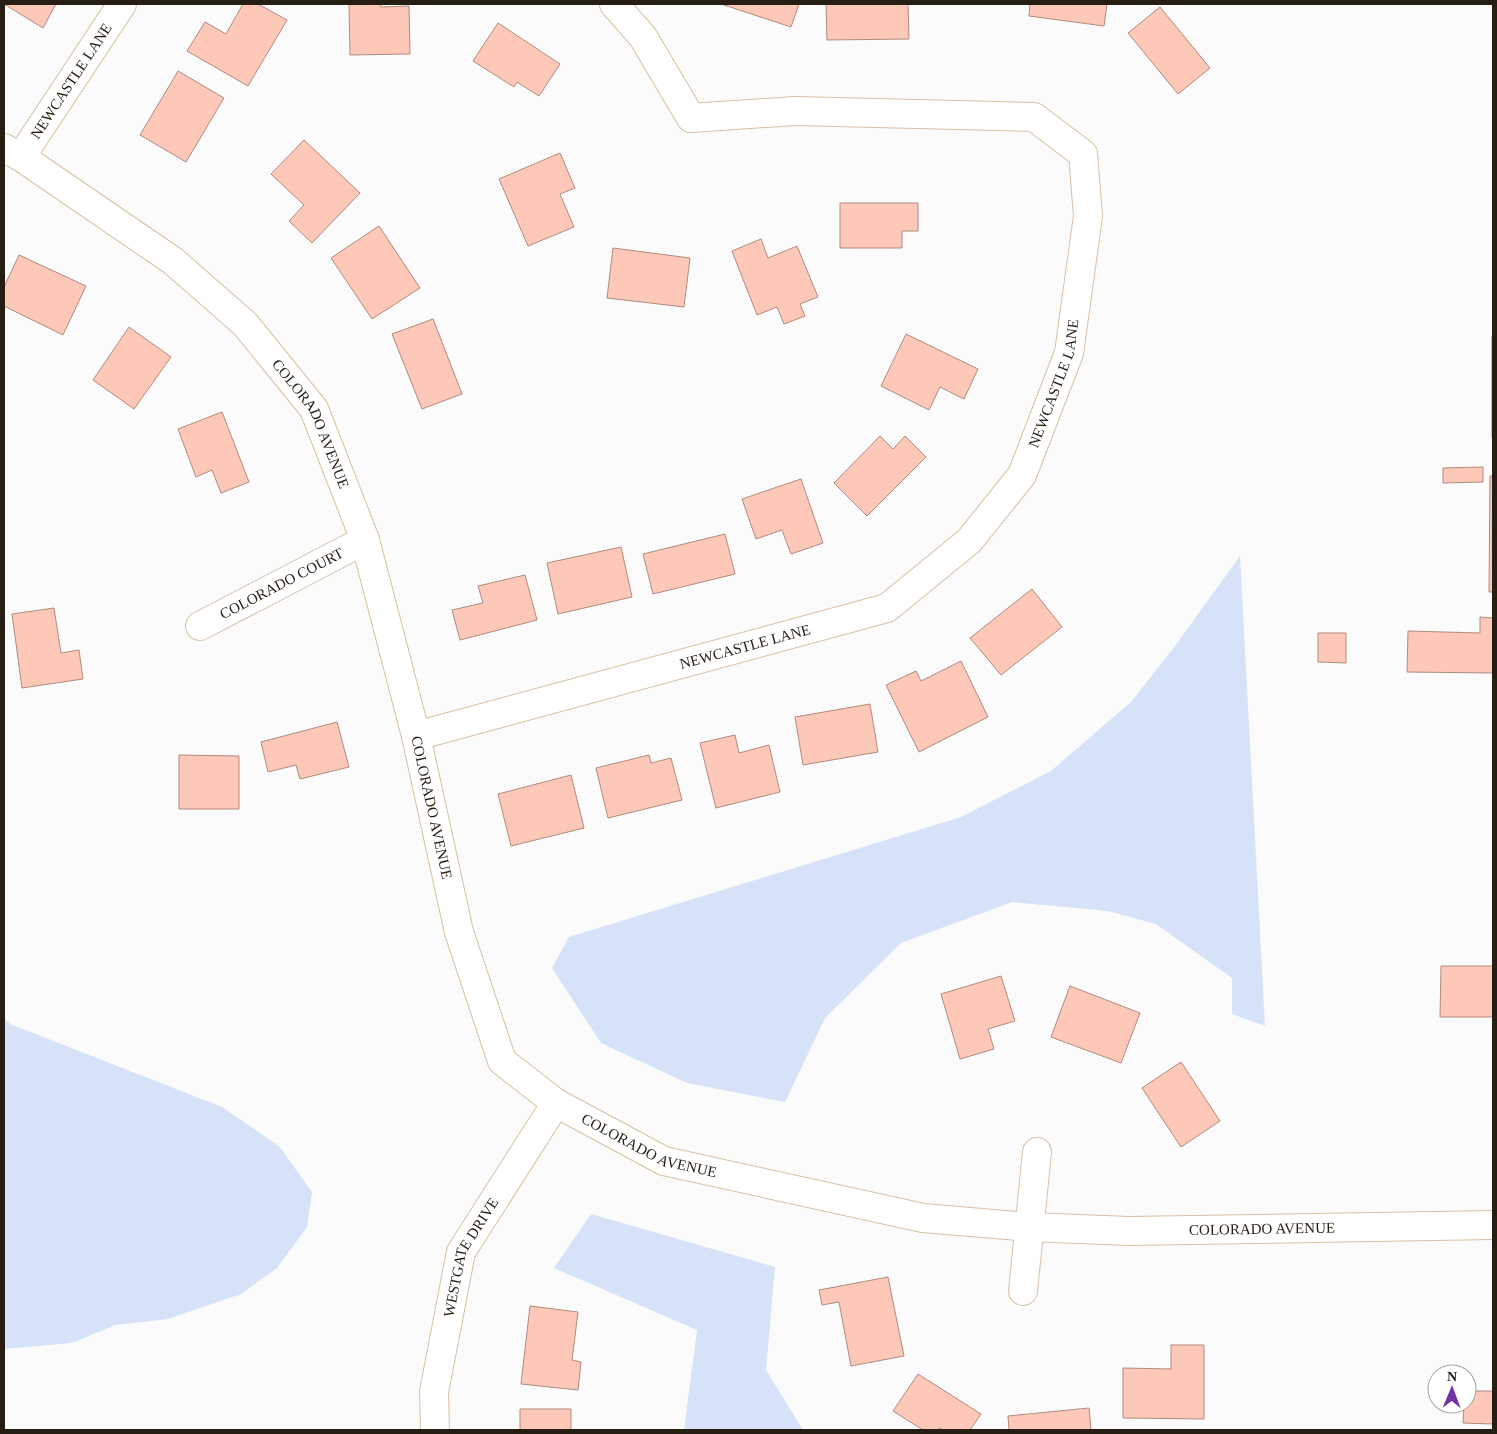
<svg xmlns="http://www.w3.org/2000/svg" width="1497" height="1434" viewBox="0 0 1497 1434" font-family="Georgia,serif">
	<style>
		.water { fill: #d5e2f7 }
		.building { fill: #fdc8b7; stroke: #af8b7f }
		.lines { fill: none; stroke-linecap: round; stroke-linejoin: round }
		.minor-casing { stroke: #d8c0a3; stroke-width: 30 }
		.minor { stroke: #fff; stroke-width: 28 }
		.labels { text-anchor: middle; stroke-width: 5; stroke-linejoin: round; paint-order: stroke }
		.street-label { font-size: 15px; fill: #261d13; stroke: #fff }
	</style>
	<rect width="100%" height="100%" fill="#fbfbfb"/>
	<path class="water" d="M1240,556L1265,1026L1232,1014V978L1156,924L1108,911L1012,902L901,943L825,1018L785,1102L687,1083L601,1043L552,968L569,937L961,817L1051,771L1132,701L1175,646Z
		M4,1018L10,1024L222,1107L279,1146L312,1192L307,1227L277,1268L241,1294L168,1319L115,1325L72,1343L4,1349Z
		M591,1214L775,1267L766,1370L803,1430H684L697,1330L554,1268Z"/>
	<path class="building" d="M4,4H56L43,28Z
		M243,4H258L287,20L248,86L187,51L205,22L226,34Z
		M349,4H381V7L409,6L410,54L350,55Z
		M721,4H799L791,27Z
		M826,4H908L909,39L827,40Z
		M1030,4H1107L1104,26L1029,16Z
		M1160,7L1210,68L1178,94L1128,33Z
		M498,23L560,64L539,96L517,82L514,87L473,61Z
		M178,71L224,98L186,162L140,135Z
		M304,140L360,193L312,243L289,221L304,205L271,174Z
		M560,153L575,188L560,194L574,227L528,246L499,179Z
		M840,203H918V231H902V248H840Z
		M379,226L420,288L372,319L331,258Z
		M761,239L768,258L797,246L818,297L800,304L805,316L784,324L777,307L757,315L732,251Z
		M613,248L690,258L684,307L607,298Z
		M19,255L86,286L63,335L4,306V287Z
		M433,319L462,394L422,409L392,334Z
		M129,327L171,357L134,409L93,380Z
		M906,334L978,369L964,399L940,387L929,410L881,386Z
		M1492,336H1493V438H1492Z
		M222,412L249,482L221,493L212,470L196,477L178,429Z
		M880,436L893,449L905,436L926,457L867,516L834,483Z
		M1483,467V482L1443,483V468Z
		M1490,476H1493V592H1489Z
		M801,479L823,543L791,554L782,530L756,539L742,499Z
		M725,534L735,574L653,594L643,554Z
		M621,547L632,597L558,614L547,563Z
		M525,575L537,620L460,640L452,610L483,603L478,586Z
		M1032,589L1062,627L1001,675L970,638Z
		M54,608L61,653L79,650L83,679L22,688L12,614Z
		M1480,617L1493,618V673L1407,672L1408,631L1480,633Z
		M1318,633H1346V663L1318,662Z
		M961,661L988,717L919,752L886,685L916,671L921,681Z
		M870,704L878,752L803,765L795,717Z
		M337,722L349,767L300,779L296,765L268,772L261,742Z
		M735,735L739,753L769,745L780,792L716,808L700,743Z
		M179,755L239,756V809H179Z
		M649,755L651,763L671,758L682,800L608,818L596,768Z
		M571,775L584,828L511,846L498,794Z
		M1441,966H1493V1017H1440Z
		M1001,976L1015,1021L988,1029L994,1049L960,1059L941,994Z
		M1070,986L1140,1013L1121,1063L1051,1037Z
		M1181,1062L1220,1121L1181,1147L1142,1088Z
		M888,1277L904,1356L851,1366L839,1302L822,1305L819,1290Z
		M530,1306L578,1312L572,1360L581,1362L578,1390L521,1384Z
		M1171,1345H1204V1419L1123,1418V1368L1171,1369Z
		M918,1374L981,1414L970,1430H943L940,1428L939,1430H923L893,1411Z
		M1467,1391H1493V1424L1463,1423L1464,1404H1467Z
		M1089,1408L1091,1430H1009L1008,1416Z
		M520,1409H571V1430H520Z"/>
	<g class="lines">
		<defs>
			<g id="minor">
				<path id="s1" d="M4,148L21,157L173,261L245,324L314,409L365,540L416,736L459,932L502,1061L556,1103L664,1161L923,1218L1029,1227L1129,1231L1493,1225"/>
				<path id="s2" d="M21,157L122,4"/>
				<path id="s3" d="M200,626L365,540"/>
				<path id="s4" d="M416,736L887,608L969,541L1022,475L1069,353L1088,216L1083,154L1034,117L795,111L691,118L643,37L614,4"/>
				<path d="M1023,1291L1037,1152"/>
				<path id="s5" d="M435,1430L434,1392L461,1252L556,1103"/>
			</g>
		</defs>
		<use href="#minor" class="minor-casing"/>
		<use href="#minor" class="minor"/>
	</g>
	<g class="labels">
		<g class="street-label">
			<text dy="5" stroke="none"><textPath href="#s2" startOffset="91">NEWCASTLE LANE</textPath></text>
			<text dy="5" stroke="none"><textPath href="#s4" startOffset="776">NEWCASTLE LANE</textPath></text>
			<text dy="5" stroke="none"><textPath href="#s1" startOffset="420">COLORADO AVENUE</textPath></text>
			<text dy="5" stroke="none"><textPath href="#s3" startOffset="92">COLORADO COURT</textPath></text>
			<text dy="5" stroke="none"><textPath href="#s4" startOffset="341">NEWCASTLE LANE</textPath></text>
			<text dy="5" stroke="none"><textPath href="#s1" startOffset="825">COLORADO AVENUE</textPath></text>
			<text dy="5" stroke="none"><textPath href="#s1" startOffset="1260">COLORADO AVENUE</textPath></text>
			<text dy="5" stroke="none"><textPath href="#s1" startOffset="1884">COLORADO AVENUE</textPath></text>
			<text dy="5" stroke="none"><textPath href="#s5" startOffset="179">WESTGATE DRIVE</textPath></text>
		</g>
	</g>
	<rect width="1497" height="1434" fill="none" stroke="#261d13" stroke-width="10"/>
	<g transform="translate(1452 1389) rotate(1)"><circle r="24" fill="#ffffff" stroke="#a8a5a1"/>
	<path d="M0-4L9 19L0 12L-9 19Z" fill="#7333a8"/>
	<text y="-8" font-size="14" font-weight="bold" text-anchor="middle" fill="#261d13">N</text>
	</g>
</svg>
